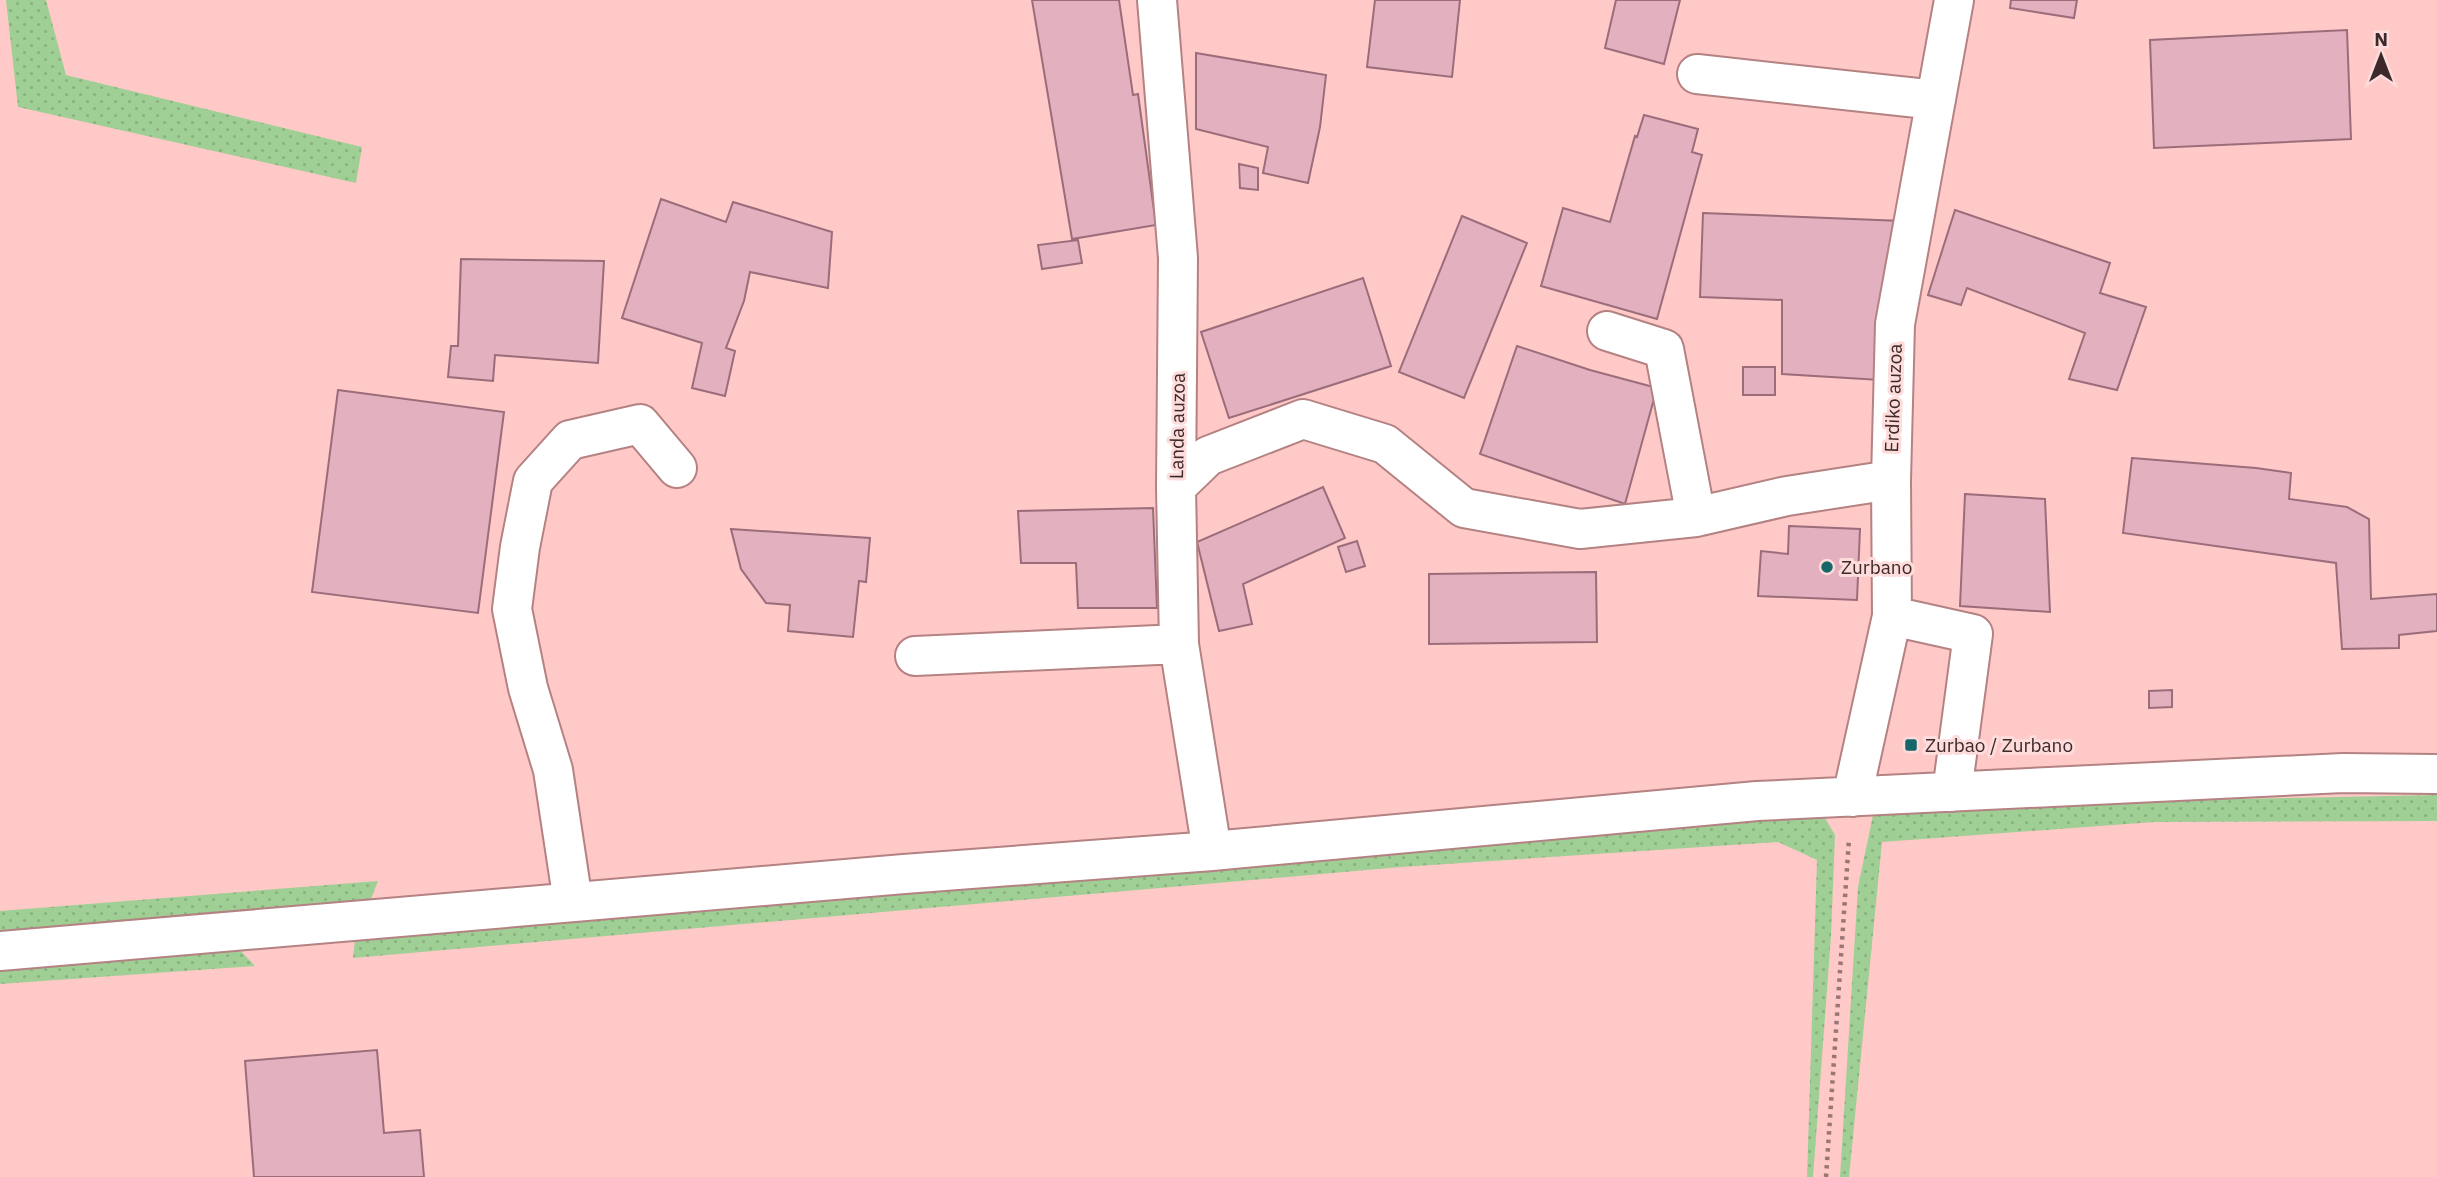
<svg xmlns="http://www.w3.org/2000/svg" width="2437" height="1177" viewBox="0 0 2437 1177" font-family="'IBM Plex Sans',sans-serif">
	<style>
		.grass { fill: url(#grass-dots) }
		.building { fill: #e2b0be; stroke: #9b6c7a; stroke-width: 2 }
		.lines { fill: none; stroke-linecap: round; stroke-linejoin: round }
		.minor-casing { stroke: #b48282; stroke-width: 42 }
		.path { stroke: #9b7676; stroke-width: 4.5; stroke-dasharray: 3.5 5; stroke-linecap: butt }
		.minor { stroke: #fff; stroke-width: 38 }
		.poi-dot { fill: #176669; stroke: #fddcdb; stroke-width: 2.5 }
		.labels { text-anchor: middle; stroke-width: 6; stroke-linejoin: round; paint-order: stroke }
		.street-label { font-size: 19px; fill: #3d2929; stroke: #fddcdb }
		.poi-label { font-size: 19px; fill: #3d2929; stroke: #fddcdb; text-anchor: start }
	</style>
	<defs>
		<pattern id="grass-dots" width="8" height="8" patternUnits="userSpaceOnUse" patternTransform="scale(1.75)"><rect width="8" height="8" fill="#9fcf94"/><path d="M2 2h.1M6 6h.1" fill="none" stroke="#8ab280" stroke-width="1.8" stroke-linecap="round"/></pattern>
	</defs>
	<rect width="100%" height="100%" fill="#ffc9c8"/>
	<path class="grass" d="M6,0H46L66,75L362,147L356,183L18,107Z
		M2437,795V821L2154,822L1882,842L1849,1177H1840L1858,887L1873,815L2185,800Z
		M1799,818H1825L1835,835L1831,936L1813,1177H1807L1817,860L1778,842L1401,867L353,958L355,939L1392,846Z
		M378,881L369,904L0,942V911Z
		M237,947L255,966L0,984V967Z"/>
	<path class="building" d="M1032,0H1119L1133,95L1138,94L1156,225L1072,239Z
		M1375,0H1460L1452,77L1367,67Z
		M1616,0H1680L1664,64L1605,48Z
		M2011,0H2077L2074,18L2010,8Z
		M2347,30L2351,139L2154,148L2150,40Z
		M1196,53L1326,75L1320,127L1308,183L1263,173L1268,147L1196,129Z
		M1644,115L1698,129L1692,152L1702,155L1657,319L1541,286L1563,208L1610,222L1635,136L1637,137Z
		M1239,164L1258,168V190L1240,188Z
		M661,199L726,222L733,202L832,232L828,288L750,272L744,301L726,348L735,351L725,396L692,388L702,343L622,318Z
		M1955,210L2110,263L2100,293L2146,307L2117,390L2069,379L2085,333L1967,288L1961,305L1928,295Z
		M1703,213L1902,221L1880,380L1782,374V300L1700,297Z
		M1462,216L1527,243L1464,398L1399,372Z
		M1078,240L1082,263L1042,269L1038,245Z
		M461,259L604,261L598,363L495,355L493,381L448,377L451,346H458Z
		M1363,278L1391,366L1229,418L1201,332Z
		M1517,346L1590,370L1657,388L1625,504L1480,454Z
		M1743,367H1775V395H1743Z
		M338,390L504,412L478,613L312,592Z
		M2132,458L2256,468L2291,473L2289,499L2347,507L2369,519L2371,599L2437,594V631L2399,635V648L2342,649L2336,563L2123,533Z
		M1323,487L1345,538L1243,584L1252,624L1219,631L1197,542Z
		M1965,494L2045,499L2050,612L1960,606Z
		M1153,508L1157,608H1078L1076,563H1021L1018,511Z
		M1789,526L1860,529L1857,600L1758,596L1761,551L1788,554Z
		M731,529L870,538L866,582L859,581L853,637L788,631L790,605L766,603L741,569Z
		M1357,541L1365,566L1346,572L1338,547Z
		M1596,572L1597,642L1429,644V574Z
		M2172,690V707L2149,708V691Z
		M377,1050L384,1133L420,1130L424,1177H254L245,1061Z"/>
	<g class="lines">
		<defs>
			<path id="minor" d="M1157,0L1178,258L1176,487L1179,644L1212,851
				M1697,74L1936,100
				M1607,331L1664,349L1696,517
				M1176,487L1208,456L1303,419L1385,444L1464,508L1580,529L1696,517L1787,496L1891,480
				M1892,616L1973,634L1952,792
				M915,656L1179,644
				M1852,797L1892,616L1891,480L1895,324L1954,0
				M573,902L553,770L528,688L512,609L520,547L533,481L570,440L640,424L677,468
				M0,951L904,874L1212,851L1757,801L2343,773L2437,774"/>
		</defs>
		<use href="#minor" class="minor-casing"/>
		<path class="path" d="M1826,1177L1849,839"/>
		<use href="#minor" class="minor"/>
	</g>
	<g class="poi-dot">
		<circle cx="1827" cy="567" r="7"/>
		<rect x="1904" y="738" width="14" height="14" rx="3.5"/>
	</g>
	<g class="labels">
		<g class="street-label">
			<text transform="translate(1893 398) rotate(-88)" y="7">Erdiko auzoa</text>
			<text transform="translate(1177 426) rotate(-89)" y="7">Landa auzoa</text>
		</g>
		<g class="poi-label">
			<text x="1841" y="574">Zurbano</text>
			<text x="1925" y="752">Zurbao / Zurbano</text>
		</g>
	</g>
	<g transform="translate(2381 56)" stroke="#fddcdb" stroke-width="5" paint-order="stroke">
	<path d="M0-5L12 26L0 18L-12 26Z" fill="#3d2929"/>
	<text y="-10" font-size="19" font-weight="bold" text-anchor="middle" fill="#3d2929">N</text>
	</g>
</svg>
